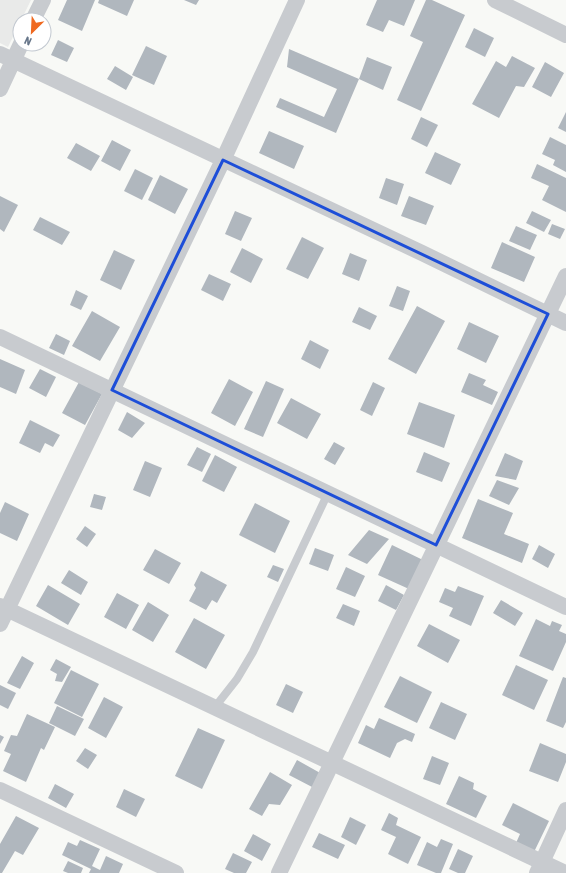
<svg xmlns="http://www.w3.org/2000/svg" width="566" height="873" viewBox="0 0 566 873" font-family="'Asap Condensed',sans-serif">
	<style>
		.built { fill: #e9eae9 }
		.building { fill: #b0b7be }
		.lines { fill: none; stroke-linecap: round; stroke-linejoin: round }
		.service { stroke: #c8cbcf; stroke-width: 8 }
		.minor { stroke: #c8cbcf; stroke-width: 16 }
		.marked { fill: none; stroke: #1d4ed8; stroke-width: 3; stroke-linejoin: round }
	</style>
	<rect width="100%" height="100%" fill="#f8f9f6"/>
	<path class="built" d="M0,0H31L8,47L0,43Z"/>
	<path class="building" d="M67,0H95L82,31L58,20Z
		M99,0H134L127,16L98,3Z
		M184,0H199L196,5Z
		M377,0H415L404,26L389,20L383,32L366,25Z
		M426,0H432L465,15L421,111L397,100L423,42L410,36Z
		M474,28L494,38L485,57L465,47Z
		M58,40L74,48L67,62L51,55Z
		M146,46L167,56L154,85L132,75Z
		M289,49L359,79L336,133L276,107L280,98L324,117L337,89L287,67Z
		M512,56L535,68L524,87L516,86L499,118L472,104L496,61L506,67Z
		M367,57L392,67L383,90L359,79Z
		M545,62L564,73L551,97L532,87Z
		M115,66L133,77L126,90L107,79Z
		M566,112V132L558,128Z
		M421,117L438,125L427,147L411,139Z
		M269,131L304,146L294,169L259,153Z
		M550,137L566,145V172L553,165L555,160L542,154Z
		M112,140L131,150L120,171L101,161Z
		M76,143L100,156L91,171L67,158Z
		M435,152L461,164L451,185L425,173Z
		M537,164L566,178V212L542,200L549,186L531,178Z
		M135,169L153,178L142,200L124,191Z
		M160,175L188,189L175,214L148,200Z
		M386,178L404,184L397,205L379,198Z
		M0,196L18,205L4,232L0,229Z
		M409,196L434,206L426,225L401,216Z
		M235,211L252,218L241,241L225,234Z
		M532,211L551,220L544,232L526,223Z
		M40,217L70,232L62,245L33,230Z
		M552,224L565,229L560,239L548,234Z
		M516,226L537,235L530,250L509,241Z
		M302,237L324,248L308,279L286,269Z
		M502,242L535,257L524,282L491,268Z
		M242,248L263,259L251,283L230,272Z
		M114,250L135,260L121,290L100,280Z
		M350,253L367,260L359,281L342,274Z
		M209,274L231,284L223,301L201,290Z
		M397,286L410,291L403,311L389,306Z
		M76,290L88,296L81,310L70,305Z
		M417,306L445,321L416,374L388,359Z
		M359,307L377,316L370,330L352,322Z
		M92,311L120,327L100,361L72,346Z
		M469,322L499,336L486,363L457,349Z
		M56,334L70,341L64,355L49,348Z
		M310,340L329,350L320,369L301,359Z
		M0,359L25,370L16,394L0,387Z
		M40,369L56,377L46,397L29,388Z
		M469,373L486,380L483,385L498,392L492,405L461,392Z
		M229,379L253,392L235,426L211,413Z
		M266,381L284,389L263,437L244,429Z
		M79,382L102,394L85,425L62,413Z
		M373,382L385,388L372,416L360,410Z
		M291,398L321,414L307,439L277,423Z
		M419,402L455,415L444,448L407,434Z
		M127,412L145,423L132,438L118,430Z
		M30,420L60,435L53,447L45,443L40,453L19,443Z
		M334,442L345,448L335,465L324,459Z
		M197,447L211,454L202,472L187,465Z
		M424,452L450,463L442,482L416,472Z
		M505,453L523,461L516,480L495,476Z
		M215,455L237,467L224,492L202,481Z
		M145,461L162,468L150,497L133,490Z
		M497,480L519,488L509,505L489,496Z
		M94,494L106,497L102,510L90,507Z
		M478,499L513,513L504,534L529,544L522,563L462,538Z
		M5,502L29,514L17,541L0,533V513Z
		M255,503L290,521L275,553L239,535Z
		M85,526L96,534L87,547L76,539Z
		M369,530L389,539L367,564L348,555Z
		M392,545L423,560L409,589L378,575Z
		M539,545L555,554L548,568L532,559Z
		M315,548L334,555L328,571L309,564Z
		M155,549L181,563L169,584L143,570Z
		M273,565L284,569L278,582L267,577Z
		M346,567L365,576L355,597L336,589Z
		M69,570L88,582L81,595L61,583Z
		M201,571L227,585L217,603L212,600L206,610L189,601L196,588L194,585Z
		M48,585L80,604L68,625L36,606Z
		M386,585L404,595L396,610L378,601Z
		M458,586L484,596L471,626L449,616L453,608L439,602L445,588L455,592Z
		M117,593L139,605L126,629L104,617Z
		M501,600L523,613L515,626L493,613Z
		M148,602L169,615L153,642L132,630Z
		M343,604L360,611L354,626L336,618Z
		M194,618L225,635L206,669L175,652Z
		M536,619L550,626L552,621L562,625L559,631L566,634V642L553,671L519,656Z
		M429,624L460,640L448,663L417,646Z
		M22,656L34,663L20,689L7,683Z
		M56,659L71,667L62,682L55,681L57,674L50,670Z
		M516,665L548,680L534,710L502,695Z
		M71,670L99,684L82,717L54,703Z
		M400,676L432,692L417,723L384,707Z
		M563,677L566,678V722L563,728L546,721Z
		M286,684L303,692L293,713L276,705Z
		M0,685L16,693L8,709L0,705Z
		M104,697L123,707L106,738L88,728Z
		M441,702L467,714L455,740L429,728Z
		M57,706L84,719L75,736L49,723Z
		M27,714L55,727L44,750L41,748L26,782L3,771L11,754L4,751L11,735L17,736Z
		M379,718L415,734L412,742L405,739L397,743L390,758L358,743L366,725L374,729Z
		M198,728L225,740L202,789L175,776Z
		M0,735L4,737L0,744Z
		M540,743L566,754V762L558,782L529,771Z
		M85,748L97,755L88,769L76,761Z
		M432,756L449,763L440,785L423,779Z
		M297,760L322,774L314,788L289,775Z
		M270,772L292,785L280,805L269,804L262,816L249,809Z
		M459,776L474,783L473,789L487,796L476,818L446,804Z
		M55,784L74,794L66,808L48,798Z
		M124,789L145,799L136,817L116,807Z
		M513,803L549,821L534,852L516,843L520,834L502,825Z
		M389,813L398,818L396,825L421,837L408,864L388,854L396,837L381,830Z
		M16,816L39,828L23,855L15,851L2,873H0V844Z
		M350,817L366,825L356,845L341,837Z
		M319,833L345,845L338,859L312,847Z
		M253,834L271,844L262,861L244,851Z
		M441,839L453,844L441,873H436L417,865L427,842L437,847Z
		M80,840L100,849L92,866L100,870L106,856L123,864L119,873H89L91,869L62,855L68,842L77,846Z
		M458,849L473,856L465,873H458L449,869Z
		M233,853L252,862L246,873H234L225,869Z
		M68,861L83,868L81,873H68L63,871Z"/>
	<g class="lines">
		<path class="service" d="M215,707L237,679L253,652L328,493"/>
		<path class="minor" d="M495,0L566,35
			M33,20L43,0
			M0,54L422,253L566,323
			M0,89L21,44
			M0,337L566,607
			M0,606L565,873
			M0,624L223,160L297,0
			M0,790L176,873
			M279,873L566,276
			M537,873L566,810"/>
	</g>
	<path class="marked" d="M223,160L548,314L436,545L112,390Z"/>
	<g transform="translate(32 32) rotate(204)"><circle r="19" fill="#ffffff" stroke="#c2c8d0"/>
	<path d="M0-3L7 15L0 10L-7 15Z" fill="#ef6920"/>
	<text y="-6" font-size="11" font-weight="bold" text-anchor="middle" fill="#667589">N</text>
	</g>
</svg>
